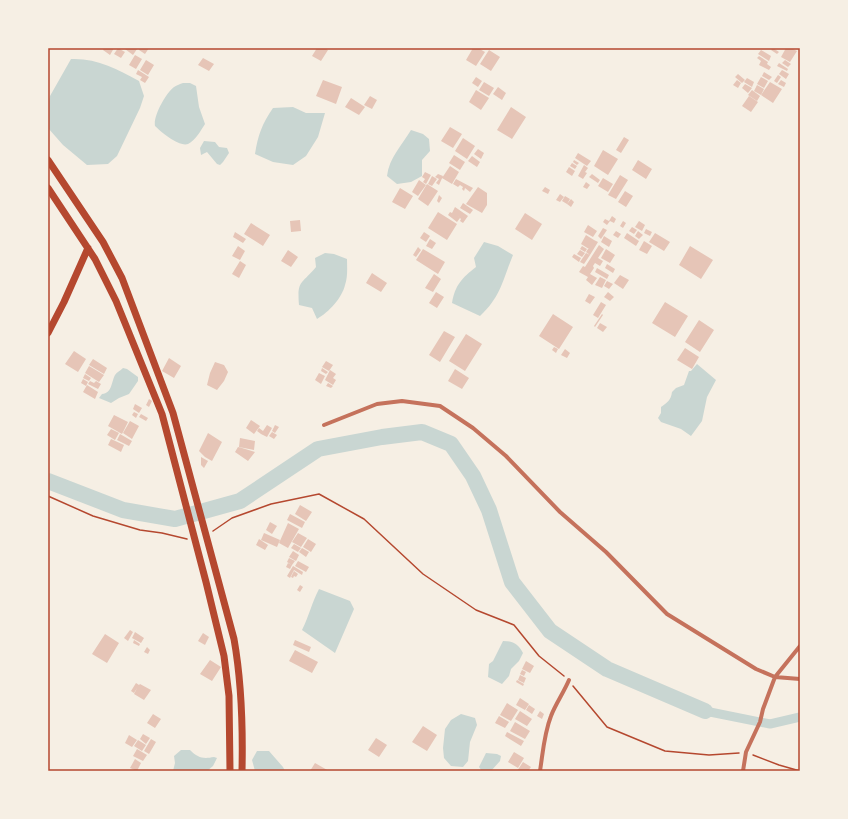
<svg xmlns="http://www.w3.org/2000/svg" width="848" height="819" viewBox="0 0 848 819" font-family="'Nunito Sans',sans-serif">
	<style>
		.water { fill: #c9d6d2 }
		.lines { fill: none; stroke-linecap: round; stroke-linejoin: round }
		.canal { stroke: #c9d6d2; stroke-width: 9 }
		.river { stroke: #c9d6d2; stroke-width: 16 }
		.building { fill: #e6c5b7 }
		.path { stroke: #b5482f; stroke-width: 1.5 }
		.minor { stroke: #c5725c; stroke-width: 4 }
		.primary { stroke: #b5482f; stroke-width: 7 }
		.neatline { fill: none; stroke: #b5482f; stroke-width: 1.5 }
	</style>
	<rect width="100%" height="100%" fill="#f6efe4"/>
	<path class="water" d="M71,59C97,58 117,69 139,81L144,96L140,108L117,156L108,164L87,165L63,145L48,128V106L50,96Z
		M183,83H190L196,86L199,107L205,124C201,130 196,140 188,144C179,147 161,132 155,126C153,116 166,93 174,87C177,85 180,84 183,83Z
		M293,107L306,113H325L318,137L306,156L293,165L273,162L255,154C258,135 262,124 273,108Z
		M411,130L423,134L429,139L430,151L422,160V176L411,182L397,184L387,176C389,158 402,145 411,130Z
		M204,141L215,142L219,147L227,148L229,153L223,162L220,165L217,164L207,152L201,155L200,148Z
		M484,242L498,246L513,255C503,279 501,297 480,316L452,303C455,285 462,278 476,267L474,258Z
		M325,253L334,254L347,259C347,267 348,277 345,285C342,298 329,312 317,319L312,308L299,305C297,280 301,285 316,267L315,258Z
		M697,364L716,380L707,397L702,421L691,436L681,429L661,422L658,418L661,413V407C667,403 671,400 672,392L676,388L684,385L689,371H691Z
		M123,368L127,369L138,377V381L129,394L119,398L111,403L99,398L102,394C112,393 111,383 115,375C117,372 120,371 123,368Z
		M319,589L350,601L354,609L335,653L302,630C309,616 312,602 319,589Z
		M503,641C514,641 518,644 523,653L519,661L511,669L509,676L502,684L488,677L489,664L493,661Z
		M461,714L475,718L477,725L470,742L468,761L463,767L451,766L444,758L443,748L445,729L451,720Z
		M181,750H190C198,758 203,759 214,757L217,758L213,766L207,771H173L175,763L174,756Z
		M257,751H269L283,767L285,771H255L252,760Z
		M486,753L497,754L501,756L500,761L491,771H482L479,767Z"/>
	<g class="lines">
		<path class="canal" d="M705,711L770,724L800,717"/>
		<path class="river" d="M48,481L123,510L175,519L240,501L318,449L382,437L422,432L451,444L473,476L489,510L512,582L550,631L607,669L705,711"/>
	</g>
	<path class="building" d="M104,48H114L110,55L103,50Z
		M118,48L125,52L121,58L114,54Z
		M125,48H136L137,49L133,55L125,49Z
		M140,48H149L145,54L139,50Z
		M317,48H325L328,50L321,61L312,56Z
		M473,48H478L485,52L476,66L466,60Z
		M773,48L779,52L777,54L771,50Z
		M786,48H791L797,51L790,62L781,57Z
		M489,50L500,57L491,71L480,64Z
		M761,50L771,56L769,61L758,54Z
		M135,55L142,59L136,69L129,65Z
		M759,56L768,62L767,64L771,67L769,70L759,65L761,61L757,58Z
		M203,58L214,64L209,71L198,65Z
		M146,60L154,65L148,75L140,70Z
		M785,60L791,64L788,67L782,63Z
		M779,63L788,69L787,71L777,66Z
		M138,70L149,77L145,83L140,80L142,77L136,74Z
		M782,70L789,74L786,79L779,74Z
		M764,72L772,77L769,80L762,76Z
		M738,74L745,80L742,83L735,77Z
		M778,75L781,77L777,83L774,81Z
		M476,77L482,81L478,87L472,83Z
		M761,77L768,81L764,88L757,84Z
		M747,78L754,82L752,87L744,82Z
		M323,80L342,87L336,104L316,96Z
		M737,80L741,83L738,88L733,85Z
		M781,80L786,83L784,87L778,84Z
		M484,82L494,88L489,96L479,90Z
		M770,82L782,89L773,103L761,95Z
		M745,84L752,88L748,93L742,88Z
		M757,85L764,89L761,95L754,91Z
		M498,87L506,93L502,100L493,94Z
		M476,90L489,98L481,110L469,102Z
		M752,90L760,96L757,101L748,95Z
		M370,96L377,100L372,109L364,105Z
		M749,96L758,102L751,112L742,106Z
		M351,98L365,107L359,115L345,107Z
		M511,107L526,117L512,139L497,130Z
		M450,127L462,134L453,148L441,141Z
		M624,137L629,140L621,153L616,150Z
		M463,138L475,146L467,159L455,151Z
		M478,149L484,153L481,159L474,154Z
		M603,150L618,159L608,175L594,166Z
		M578,153L591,161L587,166L575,158Z
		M454,155L465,162L460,170L449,163Z
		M472,156L480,162L477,167L468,161Z
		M574,160L579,163L577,165L573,162Z
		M638,160L652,169L646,179L632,170Z
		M572,163L577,166L575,169L570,166Z
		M584,165L588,168L585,172L587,173L583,179L578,176Z
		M450,166L459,172L452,184L442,178Z
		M569,167L575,171L572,176L566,172Z
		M425,172L431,175L426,184L423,182L425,179L422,177Z
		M438,174L443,176L439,185L436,183L439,179L435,177Z
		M592,174L600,180L598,183L589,177Z
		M620,175L628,180L616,199L608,195Z
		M432,176L437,179L432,186L428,184Z
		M603,178L613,184L608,192L598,186Z
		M456,179L473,188L470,192L465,188L464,191L462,189L463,187L460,185L458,187L453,184Z
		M419,180L426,185L418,196L412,192Z
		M586,182L590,185L587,189L583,187Z
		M427,184L438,191L428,206L418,199Z
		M478,187L487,193V205L482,213L466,204Z
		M545,187L550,190L548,194L542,191Z
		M400,188L413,196L405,209L392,202Z
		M625,191L633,196L626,207L618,202Z
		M560,194L564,197L560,202L556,200Z
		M439,195L442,198L439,203L437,201Z
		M565,196L570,199L567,204L562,201Z
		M571,199L574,202L571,207L567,204Z
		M463,203L473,210L470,214L460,208Z
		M455,207L468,216L463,223L460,221L461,219L457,215L460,218L457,222L448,215L450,212L452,213Z
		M438,212L457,224L447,240L428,228Z
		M525,213L542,224L532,240L515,229Z
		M612,216L616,219L614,223L610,221L607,225L603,222L605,219L609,221Z
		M300,220L301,231L291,232L290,221Z
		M623,221L626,223L623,228L620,226Z
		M639,221L645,225L642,231L635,227Z
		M251,223L270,235L263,246L244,234Z
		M588,225L597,231L593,237L584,232Z
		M632,227L637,230L634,234L629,231Z
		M603,228L607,230L601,239L598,236Z
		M646,229L652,232L650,236L644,233Z
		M616,231L621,234L618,238L613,235Z
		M638,231L643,235L639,239L635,236Z
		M235,232L246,239L243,243L233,237Z
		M424,232L430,236L426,242L420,238Z
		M627,233L639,241L636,246L624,238Z
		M655,233L670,242L664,251L649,242Z
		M586,235L594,240L589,249L581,244Z
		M604,236L612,241L609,247L601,242Z
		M430,239L436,243L432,249L426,246Z
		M594,240L598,242L590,255L586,252Z
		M644,241L652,246L647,254L639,250Z
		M599,245L604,249L598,258L603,261L600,266L595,263L593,266L594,268L590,274L597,278L592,285L586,280L588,277L579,272L583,266L585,267Z
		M238,246L245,251L240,260L232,256Z
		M582,246L587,249L585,252L580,249Z
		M690,246L713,260L701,279L679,265Z
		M418,247L421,250L416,257L413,255Z
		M423,249L445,262L438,274L416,260Z
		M606,249L615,255L610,263L601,258Z
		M288,250L298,257L291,267L281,261Z
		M580,250L585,253L582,257L577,254Z
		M586,253L590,255L584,264L580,262Z
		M574,254L581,258L579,262L572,257Z
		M240,261L246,265L239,278L232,274Z
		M607,264L615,269L613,273L605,268Z
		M597,268L609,275L607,279L595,272Z
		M372,273L387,283L381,292L366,283Z
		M434,274L441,279L433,292L425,288Z
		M620,275L629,280L623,289L614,283Z
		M600,277L606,280L602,288L595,285Z
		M607,281L613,284L609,289L604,286Z
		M436,292L444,297L437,308L429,303Z
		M608,292L614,297L610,301L604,297Z
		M589,294L595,297L590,304L585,301Z
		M601,302L606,305L598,318L593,315Z
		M665,302L688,316L675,337L652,323Z
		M553,314L573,327L559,349L539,336Z
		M602,314L603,315L595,327L594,326Z
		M699,320L714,330L700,352L685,342Z
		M600,323L607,327L603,332L597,328Z
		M444,331L455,337L440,362L429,355Z
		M466,334L482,344L465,371L449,361Z
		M554,347L558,349L556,353L552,350Z
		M685,348L699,357L692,369L677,360Z
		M565,349L570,353L567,358L561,355Z
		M74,351L86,359L78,372L65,364Z
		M169,358L181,366L174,378L162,371Z
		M93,359L107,368L104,374L89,365Z
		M326,361L333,365L329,371L322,367Z
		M215,362L224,365L228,372L224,381L217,390L207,385L210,373Z
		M89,366L104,375L99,382L85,373Z
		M322,368L328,372L326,374L321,371Z
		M455,369L469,378L462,389L448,381Z
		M330,370L336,374L333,378L336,380L333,385L325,380Z
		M319,373L325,376L321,384L315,380Z
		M85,374L91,378L89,381L83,378Z
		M83,379L88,382L86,386L81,383Z
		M90,381L94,383L96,381L101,384L98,389L88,384Z
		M328,383L333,386L331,388L326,386Z
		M87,385L98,392L95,399L83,392Z
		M149,399L152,401L149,407L146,405Z
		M135,404L142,408L139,413L133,409Z
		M134,412L138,414L136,418L132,415Z
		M141,414L148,418L146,421L139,417Z
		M114,415L128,422L122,434L108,426Z
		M251,420L260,426L254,434L246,428Z
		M130,421L139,426L132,439L123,433Z
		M267,425L272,428L267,437L261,434Z
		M275,425L279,427L275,433L272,431Z
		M259,428L263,431L261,434L257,431Z
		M111,429L119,433L115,440L107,435Z
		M272,432L277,435L274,439L269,436Z
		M208,433L222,442L212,461L205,457L199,451Z
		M120,434L132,441L129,446L117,440Z
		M240,438L255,441L254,450L239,447Z
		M111,439L124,445L121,452L108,445Z
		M238,447L242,448L255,452L248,461L235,452Z
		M201,457L208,461L204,468L201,465Z
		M300,505L312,512L306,521L295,514Z
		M290,514L305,522L302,528L287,520Z
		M270,522L277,526L272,534L266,530Z
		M288,523L299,529L288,548L279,543Z
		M264,533L280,540L277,547L261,540Z
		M298,533L307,538L301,547L292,542Z
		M259,539L268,545L265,550L256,545Z
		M308,539L316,544L311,552L303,547Z
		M294,544L301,548L298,552L291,548Z
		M302,548L309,552L306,557L299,552Z
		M293,551L299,555L296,561L289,557Z
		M289,558L295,561L292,565L287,562Z
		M298,561L309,567L306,572L295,566Z
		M288,563L292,565L290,569L286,567Z
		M293,566L303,572L302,575L294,570L290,578L287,576Z
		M294,571L298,574L296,577L294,576L293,578L291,577Z
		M300,585L303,587L300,592L297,590Z
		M130,630L133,632L128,641L124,638Z
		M135,632L144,638L141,643L132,638Z
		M203,633L209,637L205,645L198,641Z
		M105,634L119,643L107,663L92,654Z
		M134,640L140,644L139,646L133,643Z
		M295,640L311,647L309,652L293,645Z
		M147,647L150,650L148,654L144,652Z
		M295,650L318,662L312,673L289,661Z
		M210,660L221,667L212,681L200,674Z
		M526,661L534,666L530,673L522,669Z
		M522,670L526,672L524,676L520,674Z
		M520,675L526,678L524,683L518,680Z
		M517,680L524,684L523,686L516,682Z
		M136,683L139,685L140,684L151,690L144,700L134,694L137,688L134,693L131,691Z
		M520,698L529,704L525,710L516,705Z
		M507,703L518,710L511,721L500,715Z
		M529,705L535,709L532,714L526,710Z
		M520,711L532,719L527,726L515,719Z
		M540,711L544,714L542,719L537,716Z
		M153,714L161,719L155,728L147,723Z
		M499,716L509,722L505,728L495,723Z
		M515,722L530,731L525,739L510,731Z
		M423,726L437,735L427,751L412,742Z
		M507,732L524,741L521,746L505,736Z
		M143,734L150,738L146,744L140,739Z
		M129,735L137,740L132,747L125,743Z
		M376,738L387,745L379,757L368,750Z
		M151,739L156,742L149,754L144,751Z
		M138,740L146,745L142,751L134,746Z
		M137,749L147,755L143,761L133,756Z
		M514,752L524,758L518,768L508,762Z
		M135,759L141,763L137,771L130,768Z
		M523,762L531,767L528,771H517Z
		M315,763L329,771H310Z"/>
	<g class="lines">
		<path class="path" d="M48,496L93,516L140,530L162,533L187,539
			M213,531L232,518L271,504L319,494L364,519L423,574L476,610L514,625L539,656L564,676
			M573,686L607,727L665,751L709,755L739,753
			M753,755L779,765L800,771"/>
		<path class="minor" d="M324,425L377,404L402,401L440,406L473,428L506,456L560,512L606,552L667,614L756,669L775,677L800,679
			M540,771C543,752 544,734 551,716C555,705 564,692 569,680
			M743,771L746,752L760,722L763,709L775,677L800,646"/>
		<path class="primary" d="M48,160L103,242L122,278L173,413L234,639C242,684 243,726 242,771
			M48,188L95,259L116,301L162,414L206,582L224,656L229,696L230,771
			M48,333L64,302L88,248"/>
	</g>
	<rect width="848" height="819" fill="none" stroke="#f6efe4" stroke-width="98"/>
	<rect x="49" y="49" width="750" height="721" class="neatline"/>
</svg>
